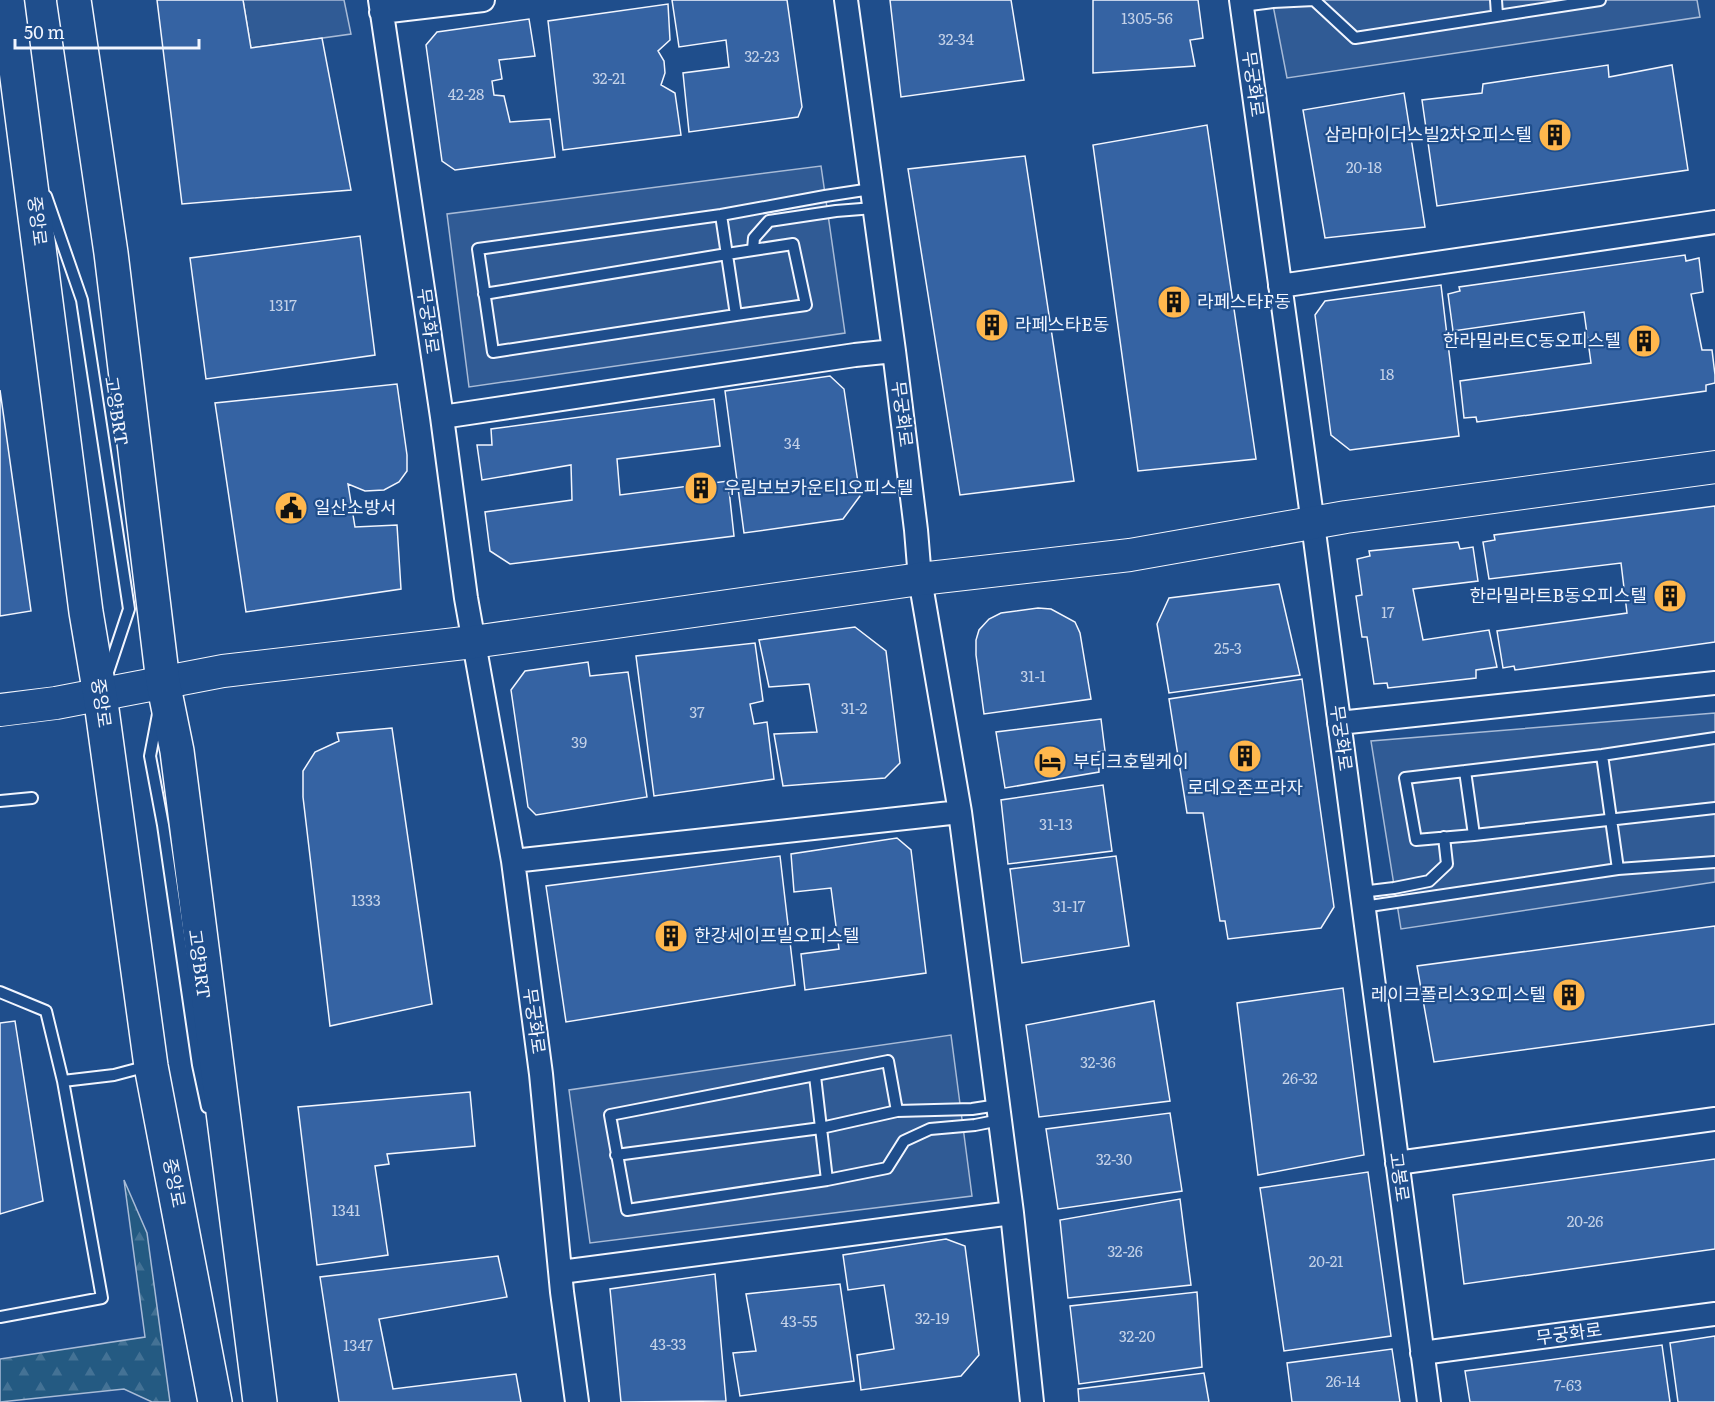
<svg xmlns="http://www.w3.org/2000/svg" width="1715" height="1402" viewBox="0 0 1715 1402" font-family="Literata,'Noto Sans KR',serif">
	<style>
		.forest { fill: url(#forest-firs); stroke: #a8bbd7; stroke-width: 1.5 }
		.parking { fill: #305b95; stroke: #a8bbd7; stroke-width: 1.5 }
		.building { fill: #3563a3; stroke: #f2f6ff; stroke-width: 1.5 }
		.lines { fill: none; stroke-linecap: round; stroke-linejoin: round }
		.service-casing { stroke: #f2f6ff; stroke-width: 14 }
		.minor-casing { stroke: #f2f6ff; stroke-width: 26 }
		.secondary-casing { stroke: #f2f6ff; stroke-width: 34 }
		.primary-casing { stroke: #f2f6ff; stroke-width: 36 }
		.service { stroke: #1f4e8c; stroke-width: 10 }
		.minor { stroke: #1f4e8c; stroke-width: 22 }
		.secondary { stroke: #1f4e8c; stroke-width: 32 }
		.primary { stroke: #1f4e8c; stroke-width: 33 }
		.labels { text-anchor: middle; stroke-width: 4.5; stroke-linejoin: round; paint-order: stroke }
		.number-label { font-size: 15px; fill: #c3d1e8 }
		.street-label { font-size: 18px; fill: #f2f6ff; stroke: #1f4e8c }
		.poi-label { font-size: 18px; fill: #f2f6ff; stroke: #1f4e8c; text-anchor: start }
	</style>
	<defs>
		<pattern id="forest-firs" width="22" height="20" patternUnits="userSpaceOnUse" patternTransform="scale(1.5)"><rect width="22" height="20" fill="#245a82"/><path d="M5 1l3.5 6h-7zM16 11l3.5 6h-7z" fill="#447295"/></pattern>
	</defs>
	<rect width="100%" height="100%" fill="#1f4e8c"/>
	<path class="forest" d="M124,1180L147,1233L170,1402H152L124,1389L0,1402V1359L145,1337Z"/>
	<path class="parking" d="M243,0H344L351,34L251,48Z
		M1272,0H1697L1700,17L1287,78Z
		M821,166L845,333L469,387L447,214Z
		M1715,713V882L1401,929L1371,741Z
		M951,1035L972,1196L590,1243L569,1090Z"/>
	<path class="building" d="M157,0H243L251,48L322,38L351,190L182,204Z
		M672,0H787L802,107L798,117L689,132L683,73L729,67L726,40L679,47Z
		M890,0H1011L1024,80L901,97Z
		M1093,0H1198L1203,38L1190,40L1195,66L1093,73Z
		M668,4L670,40L658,51L664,61L665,73L661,85L675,93L681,135L563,150L548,21Z
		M529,19L535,56L499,60L502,79L492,81L494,95L504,96L510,122L550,119L555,157L455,170L442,161L426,45L437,32Z
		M1608,65L1609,77L1672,65L1688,170L1437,206L1422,100L1482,93L1483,84Z
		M1404,93L1425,227L1325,238L1303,110Z
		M1207,125L1256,459L1138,471L1093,145Z
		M1025,156L1074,481L960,495L908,169Z
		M360,236L375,355L206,379L190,258Z
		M1685,255L1686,261L1699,258L1703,292L1691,294L1702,350H1712L1715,375V383L1706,385V391L1477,422L1476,417L1464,418L1460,381L1591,363L1584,312L1453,331L1448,294L1460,291L1459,287Z
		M1441,285L1459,436L1350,450L1331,435L1315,315L1325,301Z
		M830,376L844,389L860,496L843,519L744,533L725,391Z
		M397,384L407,455V471L399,482L384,490L365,491L348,484L355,527L397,525L401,589L246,612L215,403Z
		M0,390L31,611L0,616Z
		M714,399L720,446L617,459L620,495L728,481L734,536L510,564L490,551L485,512L572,500L571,465L482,480L477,445H492L491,429Z
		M1715,506V642L1515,670L1514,666L1503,668L1497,631L1627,613L1621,563L1489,579L1483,542L1495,540L1494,535Z
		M1458,542L1460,549L1473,547L1478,581L1413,589L1423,640L1489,630L1497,667L1476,670V678L1388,688L1387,683L1374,684L1367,637H1362L1356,596L1362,595L1357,559L1370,556L1369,551Z
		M1279,584L1300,675L1169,693L1157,624L1169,598Z
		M1038,608L1051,609L1075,622L1080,633L1091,699L984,714L976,655V640L979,630L989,619L1001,613Z
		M855,627L886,651L900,763L885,778L783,786L774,734L817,732L809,684L769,687L759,640Z
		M755,643L763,701L750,704L754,724L767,722L774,779L654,796L636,656Z
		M588,662L590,676L628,672L647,797L536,815L528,807L511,690L525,671Z
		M1302,679L1334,907L1321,928L1228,939L1225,921H1220L1203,813H1187L1169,699Z
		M1101,719L1105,751L1098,752L1099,772L1005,788L996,732Z
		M392,728L432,1004L330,1026L303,797V771L315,752L339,741L337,733Z
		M1103,785L1112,851L1008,864L1001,800Z
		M897,838L911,850L926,973L805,990L801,954L839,949L831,888L794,892L791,854Z
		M780,856L795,985L566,1022L546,886Z
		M1116,856L1129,946L1022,963L1010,869Z
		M1715,926V1024L1434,1062L1417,966Z
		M1343,988L1364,1155L1258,1175L1237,1003Z
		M1154,1001L1170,1101L1039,1117L1026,1025Z
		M15,1021L43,1201L0,1214V1023Z
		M470,1092L475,1146L387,1154L389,1164L375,1166L388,1255L317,1265L298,1107Z
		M1170,1113L1182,1191L1058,1209L1046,1129Z
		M1715,1159V1249L1464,1284L1453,1195Z
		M1368,1172L1391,1336L1284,1351L1260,1188Z
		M1180,1199L1191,1285L1068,1298L1060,1220Z
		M946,1239L965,1246L979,1355L961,1376L861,1390L857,1355L894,1349L884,1285L848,1290L843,1255Z
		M498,1256L507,1297L379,1319L393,1389L516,1374L521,1402H339L320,1277Z
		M715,1274L726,1401L621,1402L610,1289Z
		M840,1284L854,1381L740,1396L733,1353L756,1351L746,1294Z
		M1197,1292L1202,1367L1079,1384L1070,1306Z
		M1715,1336V1402H1678L1670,1343Z
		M1662,1345L1670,1402H1470L1465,1371Z
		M1392,1349L1400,1402H1292L1287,1363Z
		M1204,1373L1209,1402H1079L1078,1389Z"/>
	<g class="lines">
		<defs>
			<path id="service" d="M1496,0L1497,15
				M1242,6L1273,2L1314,0L1355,38L1600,0
				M46,196L82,300L129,609L107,675
				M753,249L754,238L769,221L836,211L874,208
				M484,294L727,254L793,244L806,305L736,315L721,215
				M736,315L493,352L478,249L721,215L825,196L871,189
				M158,714L150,756L163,825L198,1065L207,1107
				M1602,755L1618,869
				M1465,771L1474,835L1416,840L1405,778L1602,755L1715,738
				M0,801L32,798
				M1474,835L1715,808
				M1361,892L1394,888L1429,881L1447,864L1444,837
				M1363,907L1618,869L1715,862
				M0,992L46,1011L63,1081L102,1298L0,1317
				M815,1076L827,1180
				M63,1081L114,1075L148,1066
				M897,1111L888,1061L610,1115L627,1210L827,1180L887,1168L904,1141L930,1129L975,1125L1000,1120
				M616,1155L821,1128L897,1111L972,1109L998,1105"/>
			<path id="minor" d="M380,0L442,417L466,598L513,861L541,1074L562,1292L577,1402
				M846,0L894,351L916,530L920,579L960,812L1012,1213L1032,1402
				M1241,0L1313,524L1429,1402
				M381,12L483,0
				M1280,286L1715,222
				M442,417L855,355L894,351
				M1339,723L1715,683
				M513,861L960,812
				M1397,1163L1715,1119
				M561,1272L1012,1213
				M1422,1353L1715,1314"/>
			<path id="secondary" d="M0,710L56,703L223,671L473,642L920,579L1130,555L1346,517L1715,467"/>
			<path id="primary" d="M7,0L86,612L100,695L151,1066L215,1402
				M74,0L111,253L163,682L177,751L260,1402"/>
		</defs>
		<use href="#service" class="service-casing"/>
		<use href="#minor" class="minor-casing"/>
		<use href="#secondary" class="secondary-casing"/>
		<use href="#primary" class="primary-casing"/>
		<use href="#service" class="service"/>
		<use href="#minor" class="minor"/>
		<use href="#secondary" class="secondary"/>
		<use href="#primary" class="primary"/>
	</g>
	<defs>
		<symbol id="building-disc" viewBox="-11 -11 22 22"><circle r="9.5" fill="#ffb74d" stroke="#1f4e8c"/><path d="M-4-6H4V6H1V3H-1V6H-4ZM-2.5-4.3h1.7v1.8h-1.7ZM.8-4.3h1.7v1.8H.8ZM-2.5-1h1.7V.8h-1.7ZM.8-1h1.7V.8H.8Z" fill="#111"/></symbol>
		<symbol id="civic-disc" viewBox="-11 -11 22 22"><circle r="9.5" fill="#ffb74d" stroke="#1f4e8c"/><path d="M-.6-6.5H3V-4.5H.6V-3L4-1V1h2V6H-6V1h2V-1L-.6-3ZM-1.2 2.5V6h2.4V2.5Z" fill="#111"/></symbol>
		<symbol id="hotel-disc" viewBox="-11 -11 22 22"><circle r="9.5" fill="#ffb74d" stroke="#1f4e8c"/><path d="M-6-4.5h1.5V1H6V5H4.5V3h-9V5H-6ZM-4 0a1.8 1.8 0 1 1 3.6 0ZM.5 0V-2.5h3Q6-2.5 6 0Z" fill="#111"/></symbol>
	</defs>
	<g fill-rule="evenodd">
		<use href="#building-disc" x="1536" y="116" width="38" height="38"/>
		<use href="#building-disc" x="1155" y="283" width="38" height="38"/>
		<use href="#building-disc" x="973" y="306" width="38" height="38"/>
		<use href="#building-disc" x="1625" y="322" width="38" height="38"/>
		<use href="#building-disc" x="682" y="469" width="38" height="38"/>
		<use href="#civic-disc" x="272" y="489" width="38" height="38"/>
		<use href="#building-disc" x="1651" y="577" width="38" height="38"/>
		<use href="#building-disc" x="1226" y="737" width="38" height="38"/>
		<use href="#hotel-disc" x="1031" y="743" width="38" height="38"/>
		<use href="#building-disc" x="652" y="917" width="38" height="38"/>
		<use href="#building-disc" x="1550" y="976" width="38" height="38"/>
	</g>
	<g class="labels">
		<g class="number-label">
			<text x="1147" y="24">1305-56</text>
			<text x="956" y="45">32-34</text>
			<text x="762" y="62">32-23</text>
			<text x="609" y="84">32-21</text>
			<text x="466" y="100">42-28</text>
			<text x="1364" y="173">20-18</text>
			<text x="283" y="311">1317</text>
			<text x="1387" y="380">18</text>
			<text x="792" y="449">34</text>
			<text x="1388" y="618">17</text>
			<text x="1228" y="654">25-3</text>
			<text x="1033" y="682">31-1</text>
			<text x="854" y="714">31-2</text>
			<text x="697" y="718">37</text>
			<text x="579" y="748">39</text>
			<text x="1056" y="830">31-13</text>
			<text x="366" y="906">1333</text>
			<text x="1069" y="912">31-17</text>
			<text x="1098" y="1068">32-36</text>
			<text x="1300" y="1084">26-32</text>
			<text x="1114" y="1165">32-30</text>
			<text x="346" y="1216">1341</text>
			<text x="1585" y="1227">20-26</text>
			<text x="1125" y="1257">32-26</text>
			<text x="1326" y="1267">20-21</text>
			<text x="932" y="1324">32-19</text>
			<text x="799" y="1327">43-55</text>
			<text x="1137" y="1342">32-20</text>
			<text x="668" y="1350">43-33</text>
			<text x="358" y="1351">1347</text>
			<text x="1343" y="1387">26-14</text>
			<text x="1568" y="1391">7-63</text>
		</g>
		<g class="street-label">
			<text transform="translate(1253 84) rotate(82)" y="6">무궁화로</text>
			<text transform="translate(37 221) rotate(83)" y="6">중앙로</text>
			<text transform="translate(428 321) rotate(82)" y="6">무궁화로</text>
			<text transform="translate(116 411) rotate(81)" y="6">고양BRT</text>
			<text transform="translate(902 414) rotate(83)" y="6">무궁화로</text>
			<text transform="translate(101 703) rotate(82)" y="6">중앙로</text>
			<text transform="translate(1341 738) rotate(82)" y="6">무궁화로</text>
			<text transform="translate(199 964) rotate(82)" y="6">고양BRT</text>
			<text transform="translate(534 1021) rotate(82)" y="6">무궁화로</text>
			<text transform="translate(1399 1177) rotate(82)" y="6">고봉로</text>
			<text transform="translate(174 1183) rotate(79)" y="6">중앙로</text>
			<text transform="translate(1569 1334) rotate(-8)" y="6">무궁화로</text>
		</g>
		<g class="poi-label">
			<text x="1532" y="141" text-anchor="end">삼라마이더스빌2차오피스텔</text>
			<text x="1197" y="308">라페스타F동</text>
			<text x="1015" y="331">라페스타E동</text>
			<text x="1621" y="347" text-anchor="end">한라밀라트C동오피스텔</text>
			<text x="724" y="494">우림보보카운티1오피스텔</text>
			<text x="314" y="514">일산소방서</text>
			<text x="1647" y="602" text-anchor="end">한라밀라트B동오피스텔</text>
			<text x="1073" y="768">부티크호텔케이</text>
			<text x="1245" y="794" text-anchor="middle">로데오존프라자</text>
			<text x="694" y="942">한강세이프빌오피스텔</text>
			<text x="1546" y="1001" text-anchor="end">레이크폴리스3오피스텔</text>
		</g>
	</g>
	<path d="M15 39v9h184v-9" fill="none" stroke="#f2f6ff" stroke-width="3"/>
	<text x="24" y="39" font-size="18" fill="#f2f6ff" stroke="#1f4e8c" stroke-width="4.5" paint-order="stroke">50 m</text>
</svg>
